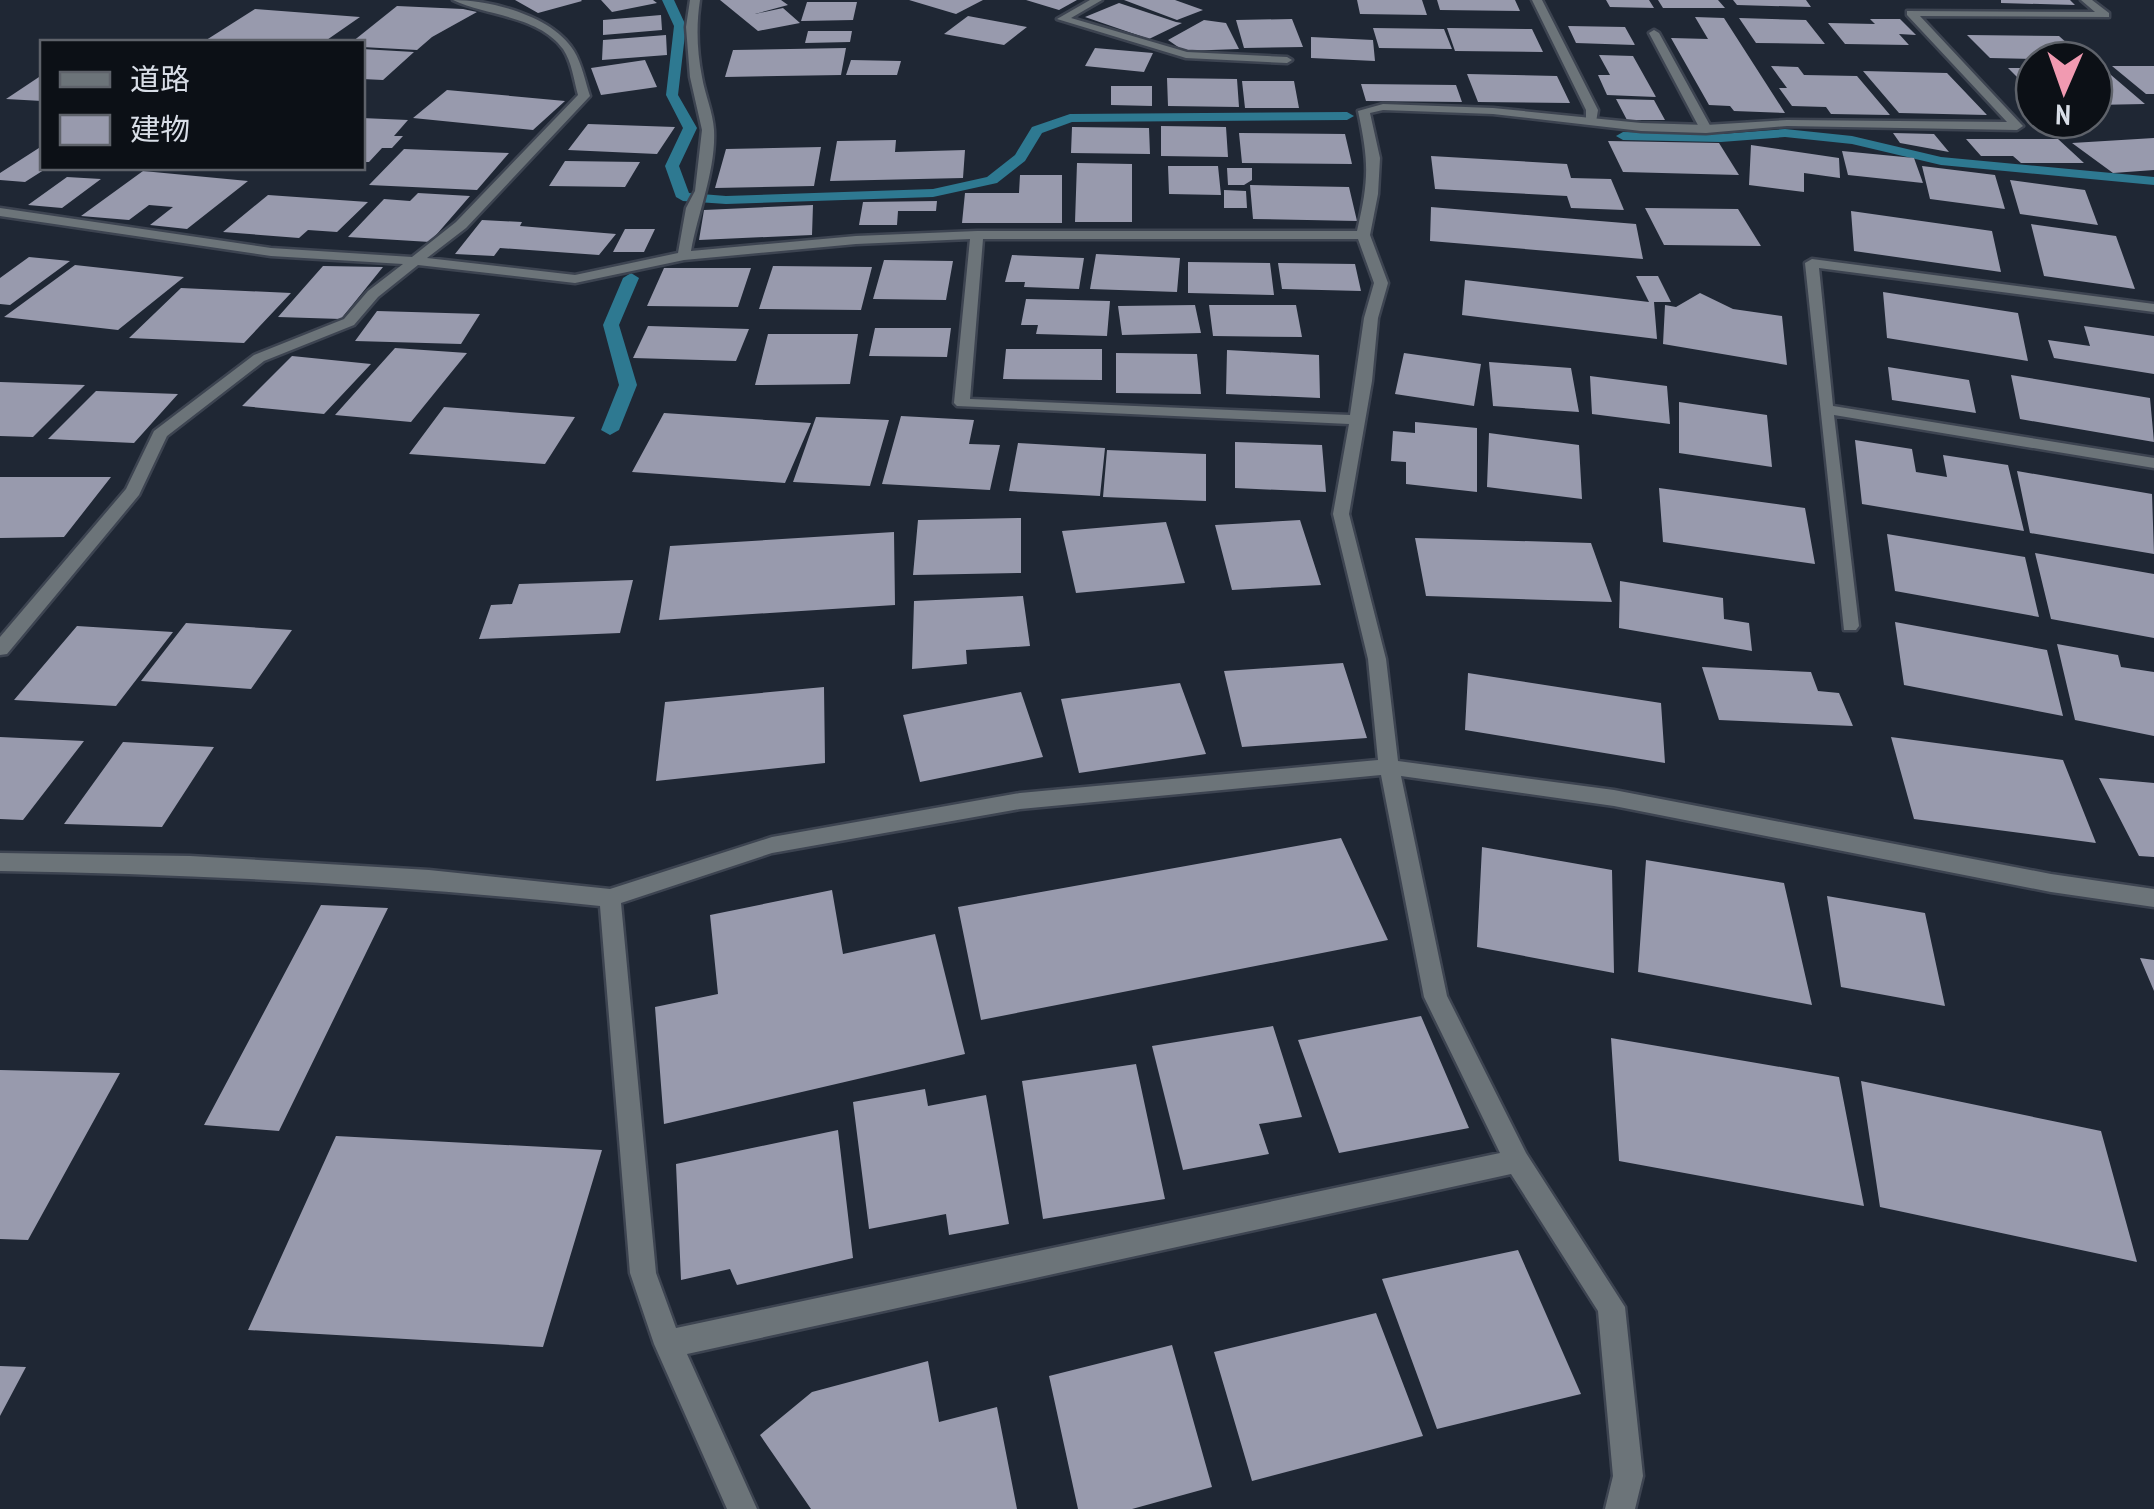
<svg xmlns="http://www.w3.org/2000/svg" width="2154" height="1509" viewBox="0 0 2154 1509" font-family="'PT Sans Narrow','Noto Sans JP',sans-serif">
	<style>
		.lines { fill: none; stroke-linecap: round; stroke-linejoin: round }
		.stream { fill: #2e7991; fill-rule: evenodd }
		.building { fill: #989aad }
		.lane-casing { stroke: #3d4451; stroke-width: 5 }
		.street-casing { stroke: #3d4451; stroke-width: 5 }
		.lane { fill: #6c7479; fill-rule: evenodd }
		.street { fill: #6c7479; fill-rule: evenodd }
	</style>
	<rect width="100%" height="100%" fill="#1f2734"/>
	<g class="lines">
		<path class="stream" d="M662,0H674L686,26L678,95L697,128L679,166L689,193L726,196L933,189L987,177L1015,155L1032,127L1070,114L1347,112L1354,116L1347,120L1072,122L1042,133L1025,161L997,183L933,197L726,204L683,201L676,197L665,166L683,128L666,95L674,26Z
			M1785,129L1852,136L1941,157L2154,177V185L1941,165L1852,144L1785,137L1721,142L1623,140L1616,136L1623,132L1721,134Z
			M631,273L639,278L619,325L637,385L619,430L610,435L601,430L619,385L603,325L623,278Z"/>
	</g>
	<path class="building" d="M515,0H581L582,1L538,13Z
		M601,0H653L657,3L612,12Z
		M720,0H781L788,5L755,14L783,8L800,23L758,31Z
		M909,0H983L956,14Z
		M1026,0H1077L1059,10Z
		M1124,0H1175L1203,10L1177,20Z
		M1357,0H1422L1427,15L1360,14Z
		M1437,0H1515L1520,11L1440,10Z
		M1606,0H1649L1654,8L1610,7Z
		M1658,0H1718L1725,8H1663Z
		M1733,0H1806L1811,7L1737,5Z
		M2001,0H2070L2075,5L2001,3Z
		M807,2H857L853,20L801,21Z
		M1119,3L1176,22L1182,23L1149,39L1085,17Z
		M397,6L463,9L477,12L432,37L417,50L362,47V42H352Z
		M255,9L360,17L324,42H203Z
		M661,15L662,30L603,35V20Z
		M968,16L1027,27L1004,45L944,34Z
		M1695,17L1724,18L1785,113L1734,111L1730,106L1709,105L1671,38L1708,39Z
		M1739,18L1806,20L1825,44L1756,43Z
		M1292,19L1303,47L1244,48L1236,20Z
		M1870,19H1900L1916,35L1899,34L1909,45L1845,44L1828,23L1875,24Z
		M1204,20L1226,23L1239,49L1184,51L1168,40Z
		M1568,26L1625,27L1635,45L1576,43Z
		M1373,28L1444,29L1452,49L1379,48Z
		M1447,28L1532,29L1543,52L1455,51Z
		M808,31H852L850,42L805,43Z
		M666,35L667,55L602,60L603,40Z
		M1967,35L2059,36L2086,60L1990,58Z
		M1311,37L1373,40L1375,61L1311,58Z
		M846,48L841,75L725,77L733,50Z
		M1095,48L1153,53L1144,72L1085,66Z
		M362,49L414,52L383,80L362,79Z
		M1599,55L1633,56L1656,97L1607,95L1598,75H1610Z
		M645,60L657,87L601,95L591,68Z
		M851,60L901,61L897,75H846Z
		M1771,66L1798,67L1804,75L1857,76L1890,115L1831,114L1826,107L1792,106L1779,88H1787Z
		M2112,66H2154V94H2146Z
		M2008,68H2034V94Z
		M2094,69H2104L2145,104L2094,105Z
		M1863,71L1947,73L1987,115L1899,113Z
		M1467,74L1557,76L1570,103L1478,102Z
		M42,75V101L6,99Z
		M1167,78L1237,79L1239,107L1168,106Z
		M1242,81H1294L1299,108H1245Z
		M1361,84L1456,85L1462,102L1366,101Z
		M1111,86H1152V106L1111,105Z
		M447,90L565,101L533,130L413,118Z
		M1616,99L1654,100L1665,120H1627Z
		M362,118L408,120L394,136H403L392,148H382L369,162H362Z
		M588,124L675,127L657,154L568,150Z
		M1161,126L1226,127L1228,157L1161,156Z
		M1072,127L1149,128L1150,154L1071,153Z
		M1239,133L1345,134L1352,164L1242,163Z
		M1893,133L1934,134L1949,152L1900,143Z
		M2154,138V170L2113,173L2072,143Z
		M1966,139H2058L2084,163H2021L2013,156H1981Z
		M896,140L895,152L965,150L963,178L830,181L837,141Z
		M1608,141L1719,143L1739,175L1623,172Z
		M1751,145L1839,158L1840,178L1804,173V192L1749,185Z
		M42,146V168H47L25,182L0,180V173Z
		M821,147L814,186L715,188L726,149Z
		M404,149L509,153L477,190L369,185Z
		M1842,151L1914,158L1923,183L1848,175Z
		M1431,156L1567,164L1571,178L1611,179L1624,210L1571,208L1567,196L1435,189Z
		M565,161L640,162L625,187L549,186Z
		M1077,163L1132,164V222H1075Z
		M1168,166H1218L1221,195L1169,194Z
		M1922,166L1995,175L2005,209L1930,199Z
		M1227,168H1252V180L1244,185H1228Z
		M143,171L248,181L187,229L150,225L173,207L149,205L129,220L81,216Z
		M1020,175H1062V223H962L965,193H1019Z
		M67,177L101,179L62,208L28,205Z
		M2010,180L2085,190L2098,225L2020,214Z
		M1250,185L1349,187L1357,221L1253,219Z
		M1224,190L1246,191L1247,208H1224Z
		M418,193L470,196L430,242L348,237L384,199L410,201Z
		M268,195L368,202L337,232L308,230L299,238L223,232Z
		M937,201L936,211H898L897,225H859L863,202Z
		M813,205L812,235L699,240L704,210Z
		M1431,207L1636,224L1643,259L1430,241Z
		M1645,208L1738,209L1761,246L1664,245Z
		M1851,211L1992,231L2001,272L1854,251Z
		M482,220L522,222L520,226L616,234L599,255L500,248L494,256L455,254Z
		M2031,224L2116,236L2135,289L2044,276Z
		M625,229H655L644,252H613Z
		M1096,254L1180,258L1177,292L1090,289Z
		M1012,255L1084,258L1079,289L1024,287L1025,282H1005Z
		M29,257L70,261L10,305L0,304V278Z
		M884,260L953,261L946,300L873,299Z
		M1188,262L1270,263L1274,295L1188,293Z
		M1278,263L1355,264L1361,291L1282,289Z
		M75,265L184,277L118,330L4,317Z
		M323,266L383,267L341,319L278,317Z
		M773,266L872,267L861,310L759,309Z
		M664,268H751L738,307L647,306Z
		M1636,276H1658L1671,302H1654L1657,339L1462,315L1465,280L1649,302Z
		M181,288L291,293L244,343L129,338Z
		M1883,292L2018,313L2028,361L1887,338Z
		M1700,293L1733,309L1782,316L1787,365L1663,344L1665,305L1676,307Z
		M1026,299L1110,301L1107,336L1036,334L1038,325H1021Z
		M1195,305L1201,333L1122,335L1118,306Z
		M1209,305H1296L1302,337L1213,336Z
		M377,311L480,314L461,344L355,341Z
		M648,326L749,329L736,361L633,358Z
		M2084,326L2154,336V374L2054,358L2048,340L2090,346Z
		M875,328H951L947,357L869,356Z
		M768,334H858L850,384L755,385Z
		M395,348L467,353L411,422L335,415Z
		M1006,349H1102V380L1003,379Z
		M1227,350L1319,355L1320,398L1226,394Z
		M1116,353L1197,354L1201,394L1116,393Z
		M1404,353L1481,364L1474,406L1395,394Z
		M292,356L371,364L324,414L242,406Z
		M1489,362L1571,368L1579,412L1493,406Z
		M1888,367L1969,380L1976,413L1892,400Z
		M2011,375L2150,398L2154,442L2020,419Z
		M1590,376L1667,386L1670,424L1592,414Z
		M0,382L85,385L33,437L0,436Z
		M96,391L178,394L134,443L48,439Z
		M1679,402L1767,415L1772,467L1679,453Z
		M444,407L575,417L545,464L409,454Z
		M664,413L811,423L785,483L632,472Z
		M901,416L974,420L969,444L1000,445L990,490L882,484Z
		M816,417L889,420L870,486L793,482Z
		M1415,422L1477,428V492L1406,484V462L1391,461L1393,431L1415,433Z
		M1489,433L1579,445L1582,499L1487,487Z
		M1855,440L1912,449L1916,472L1947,477L1943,455L2008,465L2024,531L1862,504Z
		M1235,442L1322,445L1326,492L1235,488Z
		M1018,443L1105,448L1100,496L1009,491Z
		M1107,450L1206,454V501L1103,497Z
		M2017,471L2152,494L2154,554L2030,533Z
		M0,477H111L64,537L0,538Z
		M1659,488L1805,508L1815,564L1663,542Z
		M1021,518V573L913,575L918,520Z
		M1300,520L1321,585L1232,590L1215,525Z
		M1166,522L1185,583L1076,593L1062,531Z
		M894,532L895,605L659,620L670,546Z
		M1887,534L2025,557L2039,617L1895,591Z
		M1415,538L1591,543L1612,602L1426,596Z
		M2035,553L2154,574V638L2051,619Z
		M633,580L620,633L479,639L491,605L512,604L519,584Z
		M1620,581L1723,598L1724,619L1749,623L1752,651L1619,628Z
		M1023,596L1030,646L966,650L967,664L912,669L914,601Z
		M1895,622L2047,650L2063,716L1904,685Z
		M186,623L292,630L251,689L141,681Z
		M77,626L173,632L116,706L14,700Z
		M2057,644L2118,655L2121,667L2154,672V736L2075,720Z
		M1343,663L1367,738L1242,747L1224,671Z
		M1702,667L1811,672L1818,691L1839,693L1853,726L1719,720Z
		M1468,673L1661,703L1665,763L1465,730Z
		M1180,683L1206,754L1079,773L1061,699Z
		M824,687L825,763L656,781L665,702Z
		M1021,692L1043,757L920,782L903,715Z
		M0,737L84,741L23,820L0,819Z
		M1891,737L2063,760L2096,843L1914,819Z
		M123,742L214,747L162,827L64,824Z
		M2099,778L2154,783V857L2139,856Z
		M1341,838L1388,940L981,1020L958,907Z
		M1482,847L1612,870L1614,973L1477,947Z
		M1646,860L1784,883L1812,1005L1638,972Z
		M832,890L843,954L935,934L965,1054L664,1124L655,1007L718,994L710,915Z
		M1827,896L1925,913L1945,1006L1841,987Z
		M321,905L388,908L279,1131L204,1125Z
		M2140,958L2154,960V991Z
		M1421,1016L1469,1128L1339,1153L1298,1040Z
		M1273,1026L1302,1117L1259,1124L1269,1154L1183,1170L1152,1046Z
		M1611,1038L1839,1077L1864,1206L1619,1161Z
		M1136,1064L1165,1199L1043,1219L1022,1081Z
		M0,1070L120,1073L28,1240L0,1239Z
		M1861,1081L2101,1131L2137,1262L1880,1207Z
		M925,1089L928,1106L986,1095L1009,1224L949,1235L946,1214L869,1229L853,1102Z
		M838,1130L853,1258L737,1285L730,1269L681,1280L676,1164Z
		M336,1136L602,1150L543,1347L248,1330Z
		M1518,1250L1581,1394L1437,1429L1382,1279Z
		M1376,1313L1423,1436L1252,1481L1214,1352Z
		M1172,1345L1212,1487L1132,1509H1078L1049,1376Z
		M928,1361L939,1422L997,1407L1017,1509H811L760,1435L812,1392Z
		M0,1366L26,1367L0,1416Z"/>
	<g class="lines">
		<defs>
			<path id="lane" d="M1532,0H1542L1598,110L1596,122L1586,120V110Z
				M1654,30L1659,33L1712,129L1710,131L1700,129L1649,33Z"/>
			<path id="street" d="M453,0C491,0 553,16 574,51C582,64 585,81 590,96L466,228L427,258L575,275L678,253L686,208L695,191L702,130L690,77L686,27L690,0H700C696,26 697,51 702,77C705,95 713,112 714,130C716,170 698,212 691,251L856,236L977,231H1357C1369,180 1369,162 1358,111L1383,104L1493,108L1641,123L1706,125L1787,120L2007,122L1907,15V11L2095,12L2081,0H2092L2109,13V17L1920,16L2021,124L2023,126L2017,130L1787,126L1706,133L1641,131L1493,114L1383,110L1370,113L1380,158L1378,194L1370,235L1388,283L1378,318L1372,381L1349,514L1386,659L1398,761L1614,790L2051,874L2154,889V907L2051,892L1614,806L1401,776L1447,996L1526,1153L1625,1307L1643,1476L1635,1509H1605L1613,1476L1598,1311L1511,1174L687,1354L757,1509H727L654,1344L630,1273L600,906C400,885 201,874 0,871V853L190,856L429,870L610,889L772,837L1020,793L1378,760L1368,659L1333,514L1349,424L957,406L954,403L970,239L856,244L684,260L575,283L418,265L378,297L354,325L264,361L167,436L139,495L7,654L0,655V637L126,489L154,431L254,355L344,319L368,291L403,264L271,256L0,216V208L271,248L412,257L456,222L578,95C574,81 572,62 563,49C538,15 486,16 453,0ZM983,239H1358L1374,283L1364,318L1350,415L970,399ZM1381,775L1424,997L1500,1153L676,1328L656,1273L621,903L772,853L1020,809Z
				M1090,0H1102L1071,18L1187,52L1287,57L1292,60L1287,63L1186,58L1057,19Z
				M1812,259L2154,304V312L1819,268L1833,406L2154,458V468L1834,415L1859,626L1856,630H1844L1805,263Z"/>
		</defs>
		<use href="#lane" class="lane-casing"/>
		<use href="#street" class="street-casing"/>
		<use href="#lane" class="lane"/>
		<use href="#street" class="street"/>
	</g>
	<rect x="40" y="40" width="325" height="130" fill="#0c1016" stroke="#5e626a" stroke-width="2.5"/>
	<rect x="60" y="72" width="50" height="15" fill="#6c7479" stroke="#5e626a" stroke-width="2.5"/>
	<text x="130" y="90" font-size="30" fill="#d9dee7">道路</text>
	<rect x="60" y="115" width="50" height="30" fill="#989aad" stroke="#5e626a" stroke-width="2.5"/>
	<text x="130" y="140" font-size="30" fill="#d9dee7">建物</text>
	<g transform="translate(2064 90) rotate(182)"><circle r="48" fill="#0c1016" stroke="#5e626a" stroke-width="2.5"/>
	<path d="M0-8L18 38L0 25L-18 38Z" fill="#f19ab1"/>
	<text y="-15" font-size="28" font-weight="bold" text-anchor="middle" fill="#d9dee7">N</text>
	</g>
</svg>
